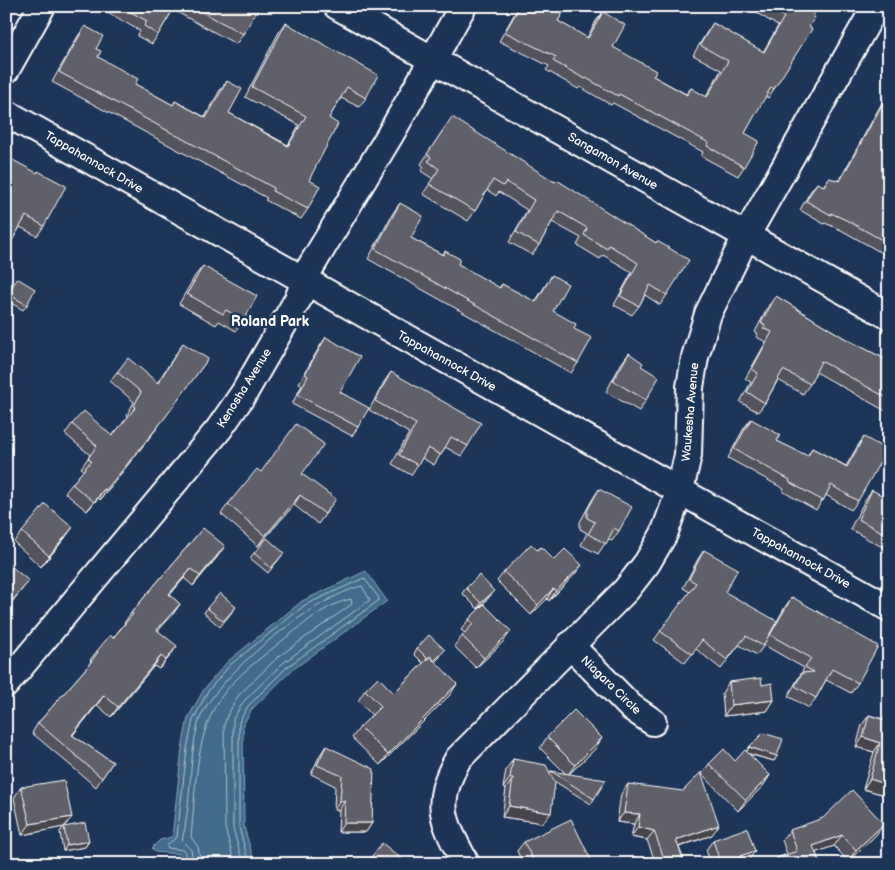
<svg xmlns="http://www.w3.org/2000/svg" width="895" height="870" viewBox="0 0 895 870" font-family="'Balsamiq Sans',sans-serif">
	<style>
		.water { fill: #426c89; stroke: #8ea7b8 }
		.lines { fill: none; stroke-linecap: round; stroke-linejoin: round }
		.shore { stroke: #b3c4d0; stroke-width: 1 }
		.street-casing { stroke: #fff; stroke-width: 30 }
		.street { stroke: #1d3557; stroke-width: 26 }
		.wall { fill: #53535c; stroke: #fff }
		.shaded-wall { fill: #44444b; stroke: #fff }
		.building { fill: #61616b; stroke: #fff }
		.labels { text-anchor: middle; stroke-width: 5; stroke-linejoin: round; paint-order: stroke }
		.street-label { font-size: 12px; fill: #fff; stroke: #1d3557 }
		.neighbourhood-label { font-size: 14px; font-weight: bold; fill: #fff; stroke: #1d3557 }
	</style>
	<rect width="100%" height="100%" fill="#1d3557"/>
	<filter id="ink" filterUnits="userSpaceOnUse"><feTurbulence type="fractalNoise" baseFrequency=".02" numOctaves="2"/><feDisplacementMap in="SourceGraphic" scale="10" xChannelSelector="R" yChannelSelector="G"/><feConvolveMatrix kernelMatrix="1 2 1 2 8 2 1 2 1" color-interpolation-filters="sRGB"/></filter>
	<g filter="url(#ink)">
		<path class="water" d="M366,571L387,601L291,671L252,709L243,725L244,827L255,864H183L180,854L155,852L152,848L160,840L172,837L182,748L188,718L204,689L227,662L302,601Z"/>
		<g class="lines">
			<path class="shore" d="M188,864L184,850L168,848L167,845L177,837L187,749L193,720L208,691L230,665L305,605L364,578L379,598L378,601L287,667L248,706L239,722V827L249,864
				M194,864L191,850L182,841C192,803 188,762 198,724C211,678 316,596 362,586L370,600L283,663L244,701L233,719V828L243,864
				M201,864L198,847L191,837C196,792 194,739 219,700C235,676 261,658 283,640C303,625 326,604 351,599L352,604L278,657L238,696L227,716L224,725L225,828L235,864"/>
			<defs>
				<path id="street" d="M337,6L889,316
					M6,70L42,6
					M6,113L889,608
					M570,645L631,707L653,722
					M6,684L219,429L244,393L298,299L310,268L390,135L463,6
					M466,864C443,821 433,804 458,759L626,590L647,563L664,534L680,490L688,455L690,387L695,357L708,314L746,236L876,6"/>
			</defs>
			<use href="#street" class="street-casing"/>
			<use href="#street" class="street"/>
		</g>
		<path class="wall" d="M97,6H257L243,34L236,44L173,10L152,44L137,36L140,31Z
			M519,6H528L535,10L537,6H567L558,21L587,38L596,21L603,12L613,47L653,76L686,94L691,88L706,97L721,70L693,55L707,32L713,23L763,52L778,26L757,13L760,6H818L774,89L768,98L765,96L745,133L744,167L738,176L701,156L703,152L613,103L611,105L580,87L578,89L546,70L549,66L499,41Z
			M286,23L366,98L359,107L341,98L329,118L309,180L308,209L301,219L265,200L267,198L52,82L78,36L85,26L96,49L98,57L135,84L173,105L175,101L205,117L220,90L227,81L229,113L288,145L299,125L245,97L279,32Z
			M889,90V257L841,230L825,223L824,224L800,210L810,192L817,183L823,186L829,178L839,181Z
			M445,127L555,182L656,243L667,295L660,305L645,295L639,306L632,315L614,305L632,272L603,255L600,259L577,245L581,238L552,222L539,245L532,255L509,242L527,210L499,192L496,196L487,190L475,211L468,221L423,194L433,179L421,171L424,167L421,164Z
			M11,159L44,226L37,236L20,227L6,251V166Z
			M400,203L411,238L443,255L445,251L458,264L499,288L502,284L535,302L545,286L552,275L553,311L574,329L578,363L571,373L368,259L393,213Z
			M203,266L244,320L236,331L219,321L216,325L179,304L195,276Z
			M17,278L27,305L23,310L6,300V296Z
			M776,296L846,339L889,361V413L816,372L810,384L803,394L778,380L765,403L758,412L740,402L751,382L745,379L766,342L756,337L758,334L755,332L769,305Z
			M326,337L340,392L358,427L352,436L292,404L302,385L299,383L320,346Z
			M183,343L157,428L100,500L98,498L87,511L65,493L72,484L84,470L81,468L90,455L65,434L72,424L112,436L128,417L127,415L134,402L110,381L117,372L157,383Z
			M629,353L641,366L646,400L639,411L606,392L621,364Z
			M391,372L468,446L461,456L445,447L434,465L422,458L411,475L392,464L409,433L369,410L384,382Z
			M751,419L777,441L807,456L812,448L846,466L857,447L864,437L858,501L851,510L826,495L816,510L782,491L784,489L728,458L744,428Z
			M261,472L302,474L329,509L318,524L294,505L258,546L221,514L228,504Z
			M599,489L619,531L612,541L608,539L598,554L581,545L587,533L580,529V522L592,500Z
			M872,490L889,536V538L882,547L850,529L865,500Z
			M203,528L218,556L193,586L184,578L170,595L180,604L173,614L158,630L170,656L159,669L154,666L111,717L97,705L72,735L113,762L96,787L32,733L38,723L88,666L91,661L90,660L97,651L113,638L125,623H124L131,613Z
			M22,532L65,538L41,567L14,542Z
			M537,550L554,560L575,574L549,601L547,599L531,615L497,581L504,572Z
			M704,550L725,592L772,630L785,607L792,597L858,683L851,693L826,680L816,698L809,708L788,696L799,677L804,668L764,645L757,655L739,645L721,669L696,649L685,663L654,640L690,592L683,588L698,559Z
			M254,553H284L268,573L250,558Z
			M466,588L494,591L490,596L478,609L462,593Z
			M236,607L220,627L204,613L207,608Z
			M469,619L504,641L476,668L454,646L465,633L461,630Z
			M417,648L441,656L435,662L450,695L380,765L352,738L360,727L372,715L358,701L365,690L394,693L423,663L414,654Z
			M729,682L762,685L774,700L767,711L724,716L722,693Z
			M889,709V796L863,789L874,752L856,747L862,725L869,715L883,719Z
			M547,737L595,749L569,774L594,799L591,804L554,781L543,823L502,817L506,789L503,788L506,770L513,759L550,772L551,771L566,774L540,748Z
			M326,746L372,823L366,832H338L339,810H334L335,786L311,774L320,755Z
			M749,747L777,756L774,761L748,754L770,775L763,786L738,811L702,774L709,764L735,761L746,752Z
			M628,784L712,835L679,847L685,864H656L647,840L631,837L634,824L617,822L621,794Z
			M21,787L65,827L89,841L85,847L63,851L60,832L63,827L22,835L14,798Z
			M790,830L876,835L848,861L834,846L816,852L820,864H773L777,858L787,854L782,840Z
			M713,840L748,861L743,863V864H711L706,850Z
			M524,842L593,864H523L517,851Z"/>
		<path class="shaded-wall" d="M208,359L157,428L100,500L106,490Z
			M104,489L98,498L87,511L94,502Z
			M300,495L294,505L258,546L265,536Z
			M73,527L65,538L41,567L49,556Z
			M225,546L218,556L193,586L200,576Z
			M582,565L575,574L549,601L556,591Z
			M191,569L184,578L162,604L169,594Z
			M29,581L19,593L6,610V608Z
			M553,589L547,599L531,615L538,605Z
			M494,591L490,596L478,609L481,603Z
			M180,604L173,614L150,640L157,630Z
			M511,631L504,641L476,668L484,658Z
			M177,646L170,656L159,669L166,660Z
			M161,656L154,666L111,717L118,707Z
			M457,684L450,695L380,765L388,755Z
			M104,695L97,705L65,745L72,735Z
			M774,700L767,711L724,716L731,705Z
			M863,737L880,743L874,752L856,747Z
			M602,738L595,749L568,775L575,765Z
			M749,747L777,756L774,761L746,753Z
			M770,775L763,786L738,811L746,800Z
			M510,778H513L506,789L503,788Z
			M870,779L889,785V796L863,789Z
			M340,801H345L339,810H334Z
			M509,806L551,813L543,823L502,817Z
			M624,813L640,814L634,824L617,822Z
			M72,817L64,827L22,835L30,824Z
			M344,823H372L366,832H338Z
			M884,824L876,835L848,861L856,850Z
			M719,825L712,835L669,850L676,840Z
			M638,827L654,831L647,840L631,837Z
			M842,835L834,846L806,856L813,846Z
			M89,841L85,847L63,851L67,845Z
			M755,851L748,861L740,864V856Z"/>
		<path class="building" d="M120,6H175L158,35L144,26L147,21Z
			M191,6H257L259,8L243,34Z
			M520,6H528L536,11L538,6H567L558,21L588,38L603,12L625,25L613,47L656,71L653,76L687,95L691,88L707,97L728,61L700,45L713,23L764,52L784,17L767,6H818L813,16L815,17L809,27L812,29L774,89L771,87L745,133L759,141L744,167L707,146L709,143L619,94L618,96L586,78L585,79L553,61L556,57L505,32Z
			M286,23L378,75L366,98L347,87L329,118L338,124L309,180L320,186L308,209L272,191L274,188L59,72L85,26L103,36L96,49L101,51L98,57L138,79L135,84L173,105L175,101L206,118L227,81L242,89L229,113L288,146L306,116L252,87Z
			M889,92V244L848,221L831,213V215L806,201L817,183L824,186L829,178L840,181Z
			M452,117L555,182L557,180L656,243L657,241L689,260L667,295L650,285L639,306L620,296L638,263L609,245L607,249L584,235L587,228L558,211L539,245L516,232L534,200L506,182L503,186L493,180L475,211L429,184L439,169L428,161L431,157L427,154Z
			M11,159L37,173L38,171L66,186L44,226L26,216L6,251V168Z
			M400,203L423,216L411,238L443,255L445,251L460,259L458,264L500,288L502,284L536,302L552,275L568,284L553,311L576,324L574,329L592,338L578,363L375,249Z
			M203,266L257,296L244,320L226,310L223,314L187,294Z
			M17,278L35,289L27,305L8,294Z
			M776,296L846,339L889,361V399L821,361L810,384L783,370L765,403L747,392L758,373L752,369L772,332L763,328L765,325L761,323Z
			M326,337L360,357L340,392L369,408L358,427L298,395L308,376L305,374Z
			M183,343L208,359L164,419L106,490L104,489L94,502L72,484L91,461L88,458L97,446L72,424L84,411L112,436L136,407L134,406L141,392L117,372L128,358L158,383Z
			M629,353L643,363L641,366L659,377L646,400L613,381Z
			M391,372L481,423L468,446L451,437L441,455L428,448L418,465L399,455L416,424L375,401Z
			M751,419L780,435L777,441L808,456L812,448L847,467L864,437L887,450L858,501L831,485L823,501L789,482L790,480L734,449Z
			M296,424L324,444L302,474L336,499L325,514L300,495L265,536L228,504L257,469L261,472Z
			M599,489L632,507L619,531L614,528L606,544L588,534L595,522L587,518V511Z
			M872,490L889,499V536L858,519Z
			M45,504L73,527L49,556L22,532Z
			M203,528L225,546L200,576L191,569L169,594L180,604L157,630L177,646L166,660L161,656L118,707L104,695L72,735L113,762L102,778L38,723L88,666L98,652L97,651L110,635L113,638L133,614L131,613Z
			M267,538L284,553L271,568L254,553Z
			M531,544L537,550L541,547L554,560L565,549L582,565L556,591L553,589L538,605L504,572Z
			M704,550L738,569L725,592L777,621L763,646L746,636L727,660L702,640L692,654L660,631L696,583L689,579Z
			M6,562L29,581L6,608Z
			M479,575L494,591L481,603L466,588Z
			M220,593L236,607L223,621L207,608Z
			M792,597L878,646L858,683L832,669L816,698L795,686L802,673L814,672L805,667L811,658L770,635Z
			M484,604L511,631L484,658L462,636L473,624L469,619Z
			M429,635L445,650L434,661L430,656L428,659L417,648Z
			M430,656L457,684L388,755L360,727L381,706L365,690L378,677L394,693Z
			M761,678L762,685L772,683L774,700L731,705L729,682Z
			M574,710L602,738L575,765L547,737Z
			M889,711V785L870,779L880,743L863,737L869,715L884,720Z
			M763,733L783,739L777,756L749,747Z
			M326,746L374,769L372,823H344L345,801H340L342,776L317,765Z
			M724,749L735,761L745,750L770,775L746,800L709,764Z
			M513,759L546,765L555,783L551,813L509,806L513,778H510Z
			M551,771L606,780L594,799Z
			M701,772L719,825L676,840L685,864H666L654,831L638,827L640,814L624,813L628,784L683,791Z
			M64,780L72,817L30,824L21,787Z
			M852,790L884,824L856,850L842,835L813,846L820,864H780L777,858L797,851L790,830L823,818Z
			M571,819L593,864H535L524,842Z
			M85,823L89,841L67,845L64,827Z
			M747,828L755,851L740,856L743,864H716L720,862L713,840Z
			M382,843L408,864H366Z"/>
	</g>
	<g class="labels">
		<g class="street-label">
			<text transform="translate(613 161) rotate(30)" y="4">Sangamon Avenue</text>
			<text transform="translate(94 162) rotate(30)" y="4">Tappahannock Drive</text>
			<text transform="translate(447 361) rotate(29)" y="4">Tappahannock Drive</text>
			<text transform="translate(244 388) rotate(-58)" y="4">Kenosha Avenue</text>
			<text transform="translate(690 412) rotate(-85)" y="4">Waukesha Avenue</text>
			<text transform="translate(801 558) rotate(29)" y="4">Tappahannock Drive</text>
			<text transform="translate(611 685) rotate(44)" y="4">Niagara Circle</text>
		</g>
		<g class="neighbourhood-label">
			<text x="270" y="326">Roland Park</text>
		</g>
	</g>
	<rect width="895" height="870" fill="none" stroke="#1d3557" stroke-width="25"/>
	<rect x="12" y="12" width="870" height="845" fill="none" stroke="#fff" stroke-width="2" filter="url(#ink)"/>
</svg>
